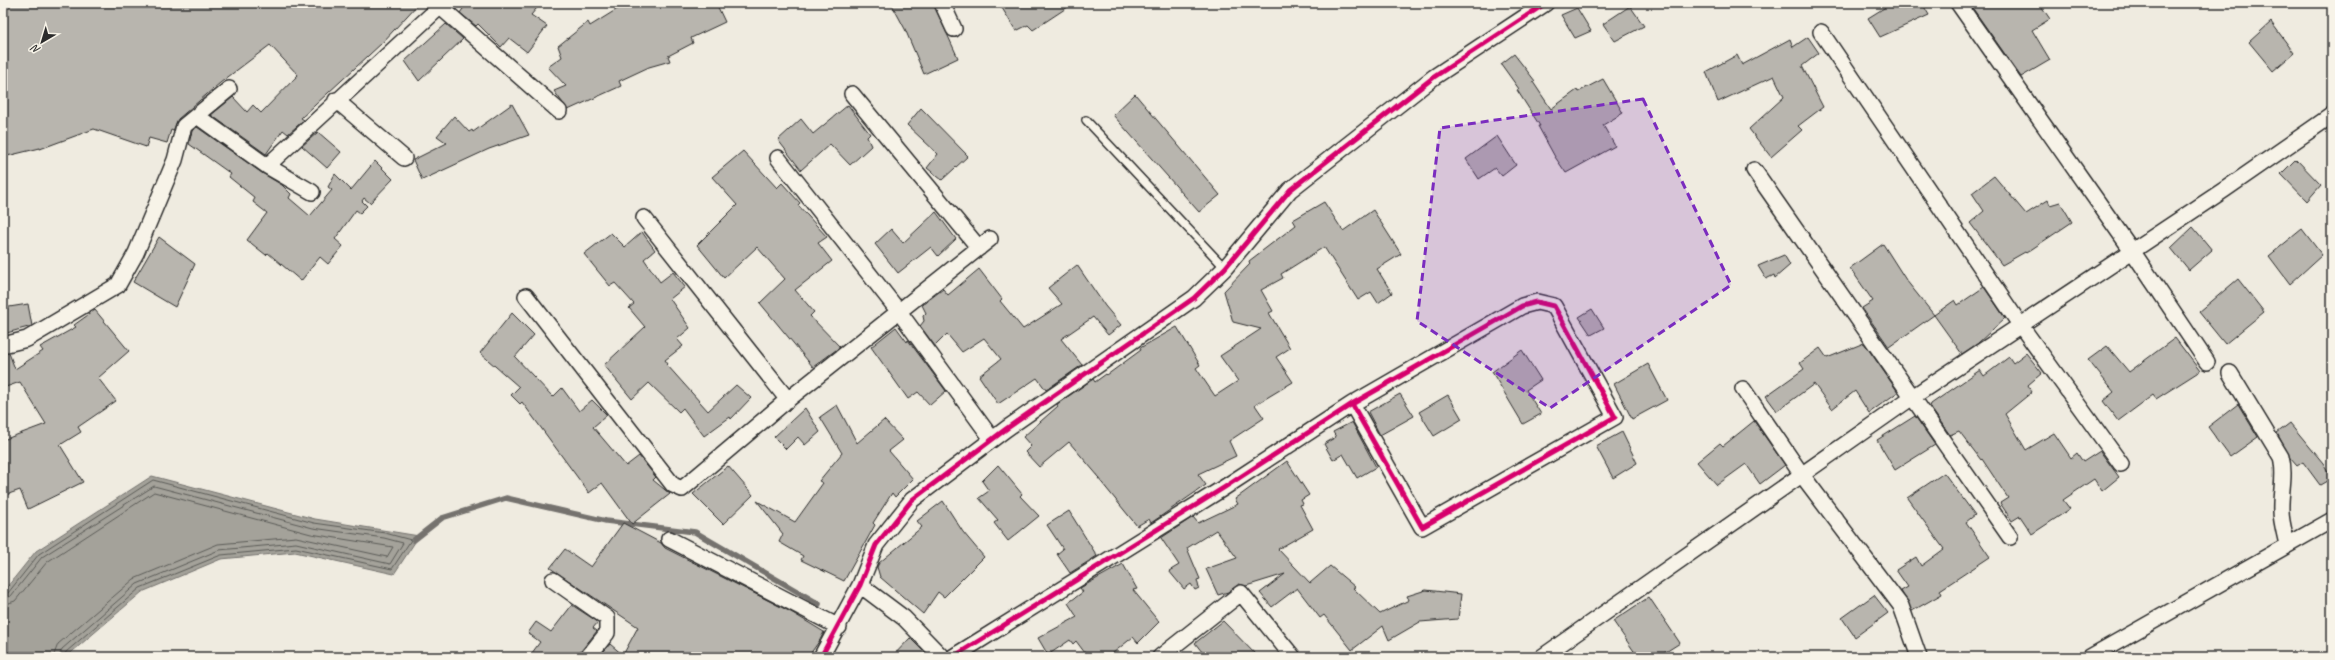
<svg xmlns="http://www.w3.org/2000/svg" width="2335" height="660" viewBox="0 0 2335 660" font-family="Caveat,sans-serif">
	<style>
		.water { fill: #a4a29a; stroke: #74726e }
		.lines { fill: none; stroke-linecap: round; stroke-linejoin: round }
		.shore { stroke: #5b5b57; stroke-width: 1 }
		.stream { stroke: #74726e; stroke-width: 5.5 }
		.building { fill: #b8b5ae; stroke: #2b2b2b }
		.service-casing { stroke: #2b2b2b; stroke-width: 10 }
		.minor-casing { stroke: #2b2b2b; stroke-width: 18 }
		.service { stroke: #f7f3e8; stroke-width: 7 }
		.minor { stroke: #f7f3e8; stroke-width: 15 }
		.cycleway-casing { stroke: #f7f3e8; stroke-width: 8 }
		.cycleway { stroke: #d6006c; stroke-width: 5 }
		.marked { fill: #7b2cbf; fill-opacity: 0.2; stroke: #7b2cbf; stroke-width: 3; stroke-dasharray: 8 5; stroke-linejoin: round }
	</style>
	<rect width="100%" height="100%" fill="#efebe0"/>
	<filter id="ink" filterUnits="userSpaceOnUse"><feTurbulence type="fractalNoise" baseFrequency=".025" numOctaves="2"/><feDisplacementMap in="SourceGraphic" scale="8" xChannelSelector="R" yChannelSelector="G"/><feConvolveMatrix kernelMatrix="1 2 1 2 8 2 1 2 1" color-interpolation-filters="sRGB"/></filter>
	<g filter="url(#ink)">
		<path class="water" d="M152,476L315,519L419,536L394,574L295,552L221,559L142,592L66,657H3V592L36,551Z"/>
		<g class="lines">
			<path class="shore" d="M3,594L8,593L39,554L153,480L314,523L385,533L411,540L392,569L296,548L221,555L140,588L66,652L64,657
				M3,599L11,596L42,557L154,486L313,528L384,538L403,543L390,564L296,543L219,550L137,584L62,649L59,657
				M3,605L15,601L47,562L154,492L311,534L393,547L387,557L296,537L218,544L134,579L58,644L53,657"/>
			<path class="stream" d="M414,540L442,518L506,498L606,521L695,532L819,604"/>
		</g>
		<path class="building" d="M3,3H419L382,43L301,118L304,120L288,134L283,130L266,154L211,115L233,97L247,112L253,105L261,113L298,75L270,45L220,83L178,119L173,131L171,130L167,143L149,138L146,147L94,129L40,149V148L3,157Z
			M467,3H541L531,15L547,26L527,52L509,38L501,47L478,24L476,26L460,13Z
			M627,3H716L725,22L691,38L693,43L668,56L670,61L649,67L619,81L621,86L568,110L554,91L566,86L548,67L562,57L558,46L588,22L590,26Z
			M891,3H933L958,58L924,74L905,29Z
			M999,3H1074L1033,30L1028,25L1016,31Z
			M1892,3H1922L1929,15L1880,37L1868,18Z
			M1969,3H2039L2050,19L2032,30L2050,60L2021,77Z
			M1630,6L1644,26L1615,41L1603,24Z
			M1577,8L1591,31L1575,38L1561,15Z
			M2271,22L2294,53L2273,71L2249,42Z
			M446,24L463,39L419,81L405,61Z
			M1808,37L1819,53L1802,66L1823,107L1798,126L1802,130L1771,157L1749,129L1784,97L1774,76L1718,102L1706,72L1737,55L1742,65L1790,39L1793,47Z
			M1514,54L1535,81L1533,82L1551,109L1577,90L1578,92L1603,79L1623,113L1603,125L1615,146L1566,173L1555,157L1538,126H1540L1517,90L1519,89L1501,64Z
			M1135,94L1220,195L1199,212L1113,115Z
			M512,104L529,135L489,149L422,180L413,160L447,143L437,136L454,116L469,132L472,130L473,132Z
			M848,105L870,134L867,137L871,146L850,165L830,144L801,170L778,140L801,119L813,134Z
			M921,108L968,156L942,180L927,168L938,154L907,125Z
			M197,127L262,173L282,185L291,194L289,198L310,216L332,190L328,187L335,174L351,190L375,161L393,179L370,203L364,198L362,201L367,206L360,213L356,210L335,239L343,246L328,264L320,257L301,281L268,253L266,255L247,240L267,213L253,202L255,198L229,177L231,174L189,144L192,131Z
			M318,132L341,152L327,168L302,146Z
			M1497,136L1516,165L1502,176L1495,168L1479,179L1466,159Z
			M743,151L777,188L782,183L800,203L798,205L827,237L818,243L832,261L795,290L814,312L810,316L840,347L813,367L760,303L785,279L757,247L724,278L697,245L737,205L712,177Z
			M2296,159L2321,185L2307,201L2281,174Z
			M1994,176L2026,214L2048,200L2050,205L2060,202L2072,222L2026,253L2025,252L2002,265L1970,223L1984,211L1972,193Z
			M1324,202L1343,231L1373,210L1401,254L1377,269L1392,293L1378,303L1371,292L1358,300L1324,247L1281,274L1283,278L1261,290L1273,311L1269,313L1290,348L1276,357L1293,382L1255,405L1264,418L1229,441L1236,456L1198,474L1206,485L1151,523L1149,519L1137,526L1098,478L1099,477L1069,442L1039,467L1025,452L1031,446L1023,437L1058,406L1057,404L1093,379L1095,382L1106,374L1107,375L1141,350L1140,348L1177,327L1200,365L1196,368L1215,396L1238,381L1220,356L1261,329L1233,322L1224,291L1250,264L1249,261L1296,225L1293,220Z
			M936,212L956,239L938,256L931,247L898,273L875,244L891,229L903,243Z
			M2193,227L2212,250L2189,270L2171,248Z
			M2302,229L2322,255L2290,284L2269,256Z
			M642,232L655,250L644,259L660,282L673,272L685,287L670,299L690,328L677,339L683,346L665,360L668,364L667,365L708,411L736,385L751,398L731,419L730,417L704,436L683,408L679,412L649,383L632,399L604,365L645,327L629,308L634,304L615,283L610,286L584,254L611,233L625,247Z
			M159,237L195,264L175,307L133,282Z
			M1883,244L1906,280L1934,315L1889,347L1862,308L1873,301L1850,268Z
			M1784,255L1790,265L1775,278L1774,275L1766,279L1758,266Z
			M1077,265L1105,306L1121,325L1108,335L1093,317L1061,339L1082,365L1046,390L1037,378L998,404L979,376L1001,359L984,338L962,352L947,334L935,346L920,326L924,321L923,316L926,313L922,305L943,289L948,295L979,269L1002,299L1000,301L1023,329L1062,304L1048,288Z
			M2238,279L2264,312L2225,344L2199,312Z
			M1984,287L2005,318L1977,344L1962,354L1934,315L1955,300L1958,305Z
			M28,304L32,326L3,334V308Z
			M1592,309L1604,328L1591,335L1579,317Z
			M95,310L129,351L98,378L116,401L78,427L81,432L60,445L83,482L28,509L20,490L3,496V440L46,424L20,382L3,388V354L9,353L15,369L43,351L40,347L76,327L74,325Z
			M512,313L534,335L515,357L553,397L562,388L579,411L592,400L607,415L593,427L626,466L639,456L656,477L653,480L670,494L632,524L602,483L589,493L522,402L520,404L511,395L519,387L480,353Z
			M896,327L907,342L908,340L946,391L930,405L918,392L908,399L871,347Z
			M2175,338L2200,371L2156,399L2153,395L2118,421L2103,401L2114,392L2088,360L2107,346L2129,372Z
			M1864,343L1898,392L1869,413L1855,391L1832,409L1814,384L1777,411L1766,396L1804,369L1800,363L1820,348L1827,358Z
			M1522,350L1541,380L1526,390L1541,414L1523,424L1492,372Z
			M2026,353L2042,373L2028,385L2032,392L2005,414L2026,450L2054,433L2071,458L2077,453L2083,462L2100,451L2119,477L2102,491L2094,479L2063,500L2070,509L2032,534L2020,516L2012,521L2000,503L2008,498L1982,459L1981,460L1959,431L1950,435L1930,407L1931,404L1980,370L1984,376L2009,357L2013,363Z
			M1648,364L1667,400L1632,419L1614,384Z
			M1400,394L1414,416L1380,435L1368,412Z
			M1448,395L1462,419L1434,436L1419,412Z
			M2238,404L2258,437L2230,457L2208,427Z
			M837,405L857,443L884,420L903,440L889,451L913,479L895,497L892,493L873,523L875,525L844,581L801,560L803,556L779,542L783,534L757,501L795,522L823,483L819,481L842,453L820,417Z
			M805,408L820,432L805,445L798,437L786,449L774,437Z
			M1915,416L1935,445L1895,470L1877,440Z
			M1754,421L1785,465L1760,484L1746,464L1717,485L1697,462L1720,443L1723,446Z
			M1352,422L1376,467L1357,478L1343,454L1333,460L1324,444L1336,437L1333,432Z
			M2290,423L2323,463L2332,478L2320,485L2303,462L2297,466L2290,458L2277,433Z
			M1622,432L1637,463L1613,478L1596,446Z
			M1287,461L1309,495L1301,500L1303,504L1300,505L1313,529L1278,549L1310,583L1330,566L1355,587L1353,588L1380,614L1409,600L1407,596L1426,590L1461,594L1458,619L1420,622L1389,640L1383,626L1352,650L1324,615L1320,618L1297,588L1272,607L1260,593L1285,574L1246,586L1239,584L1228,592L1218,595L1206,569L1237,558L1216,530L1187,548L1200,579L1197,580L1199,588L1195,590L1191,584L1184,589L1169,571L1179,565L1161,538L1193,517L1198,523L1238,504L1235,499Z
			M998,465L1022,494L1020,496L1039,516L1008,541L994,523L998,520L979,498L989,491L982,481Z
			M728,466L753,495L723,524L693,494Z
			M1944,473L1975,515L1966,522L1990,557L1940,590L1942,594L1912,611L1901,591L1908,587L1896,570L1916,557L1921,566L1944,549L1907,498Z
			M943,501L963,532L984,557L944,597L938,592L923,614L880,577L877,567L879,563L922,527L917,521Z
			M1069,511L1097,556L1070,573L1057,554L1063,549L1047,525Z
			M623,523L661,543L665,548L791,612L824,632L820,640L808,657H599L610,644L623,655L638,627L550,568L565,549L591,567Z
			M1123,564L1137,589L1133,590L1159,622L1138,643L1133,637L1108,657H1088L1076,641L1073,644L1070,640L1048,655L1038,638L1077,617L1068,603L1083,592L1080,588Z
			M1874,595L1888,613L1855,637L1842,618Z
			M1649,597L1680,643L1658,657H1638L1613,621Z
			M572,605L598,622L593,628L597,631L581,651L579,657H529L540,642L528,633L536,622L551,632Z
			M1223,621L1258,657H1206L1195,643Z
			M910,638L929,657H892Z"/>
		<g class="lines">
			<defs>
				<path id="service" d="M1086,120L1225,268"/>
				<path id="minor" d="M436,3L559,111
					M942,3L954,29
					M1958,3L2133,252L2207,362
					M1821,32L2021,326L2121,464
					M852,94L979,248
					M336,100L404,158
					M197,116L267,166L312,192
					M778,158L900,313L992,439
					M267,166L444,3
					M1754,170L2010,537
					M644,218L788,400
					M526,296L673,485L682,489L785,402L990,239
					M3,345L27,339L118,285L136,253L175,160L184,126L229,89
					M2230,373L2281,457C2286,475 2280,492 2281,511C2281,522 2285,534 2287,545
					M1743,389L1802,475L1901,606L1919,657
					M669,539L839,627
					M553,580L607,618V633L588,657
					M860,585L904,618L942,657
					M821,657L860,585L876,545L912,500L1006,429L1194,298L1225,268L1290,190L1434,77L1546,3
					M953,657L1225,487L1352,404L1522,306L1537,302L1554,306L1615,417L1422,527L1352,404
					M1160,657L1241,593L1293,657
					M1542,657L1911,398L2224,190L2332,115
					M2090,657L2332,520"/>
			</defs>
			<use href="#service" class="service-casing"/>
			<use href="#minor" class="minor-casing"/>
			<use href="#service" class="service"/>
			<use href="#minor" class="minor"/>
			<defs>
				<path id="cycleway" d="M821,657L860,585L876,545L912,500L1006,429L1194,298L1225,268L1290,190L1434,77L1546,3
					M953,657L1225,487L1352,404L1522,306L1537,302L1554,306L1615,417L1422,527L1352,404"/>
			</defs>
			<use href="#cycleway" class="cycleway-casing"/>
			<use href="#cycleway" class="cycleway"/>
		</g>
	</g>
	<path class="marked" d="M1643,99L1731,285L1550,408L1417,321L1440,128Z"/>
	<rect width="2335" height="660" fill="none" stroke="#f7f3e8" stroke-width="16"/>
	<rect x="8" y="8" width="2319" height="644" fill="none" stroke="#2b2b2b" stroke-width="1.5" filter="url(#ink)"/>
	<g transform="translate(42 42) rotate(218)" stroke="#f7f3e8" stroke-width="3" paint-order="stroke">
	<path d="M0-3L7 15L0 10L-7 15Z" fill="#2b2b2b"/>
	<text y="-6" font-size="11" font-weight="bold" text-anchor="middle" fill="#2b2b2b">N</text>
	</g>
</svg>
